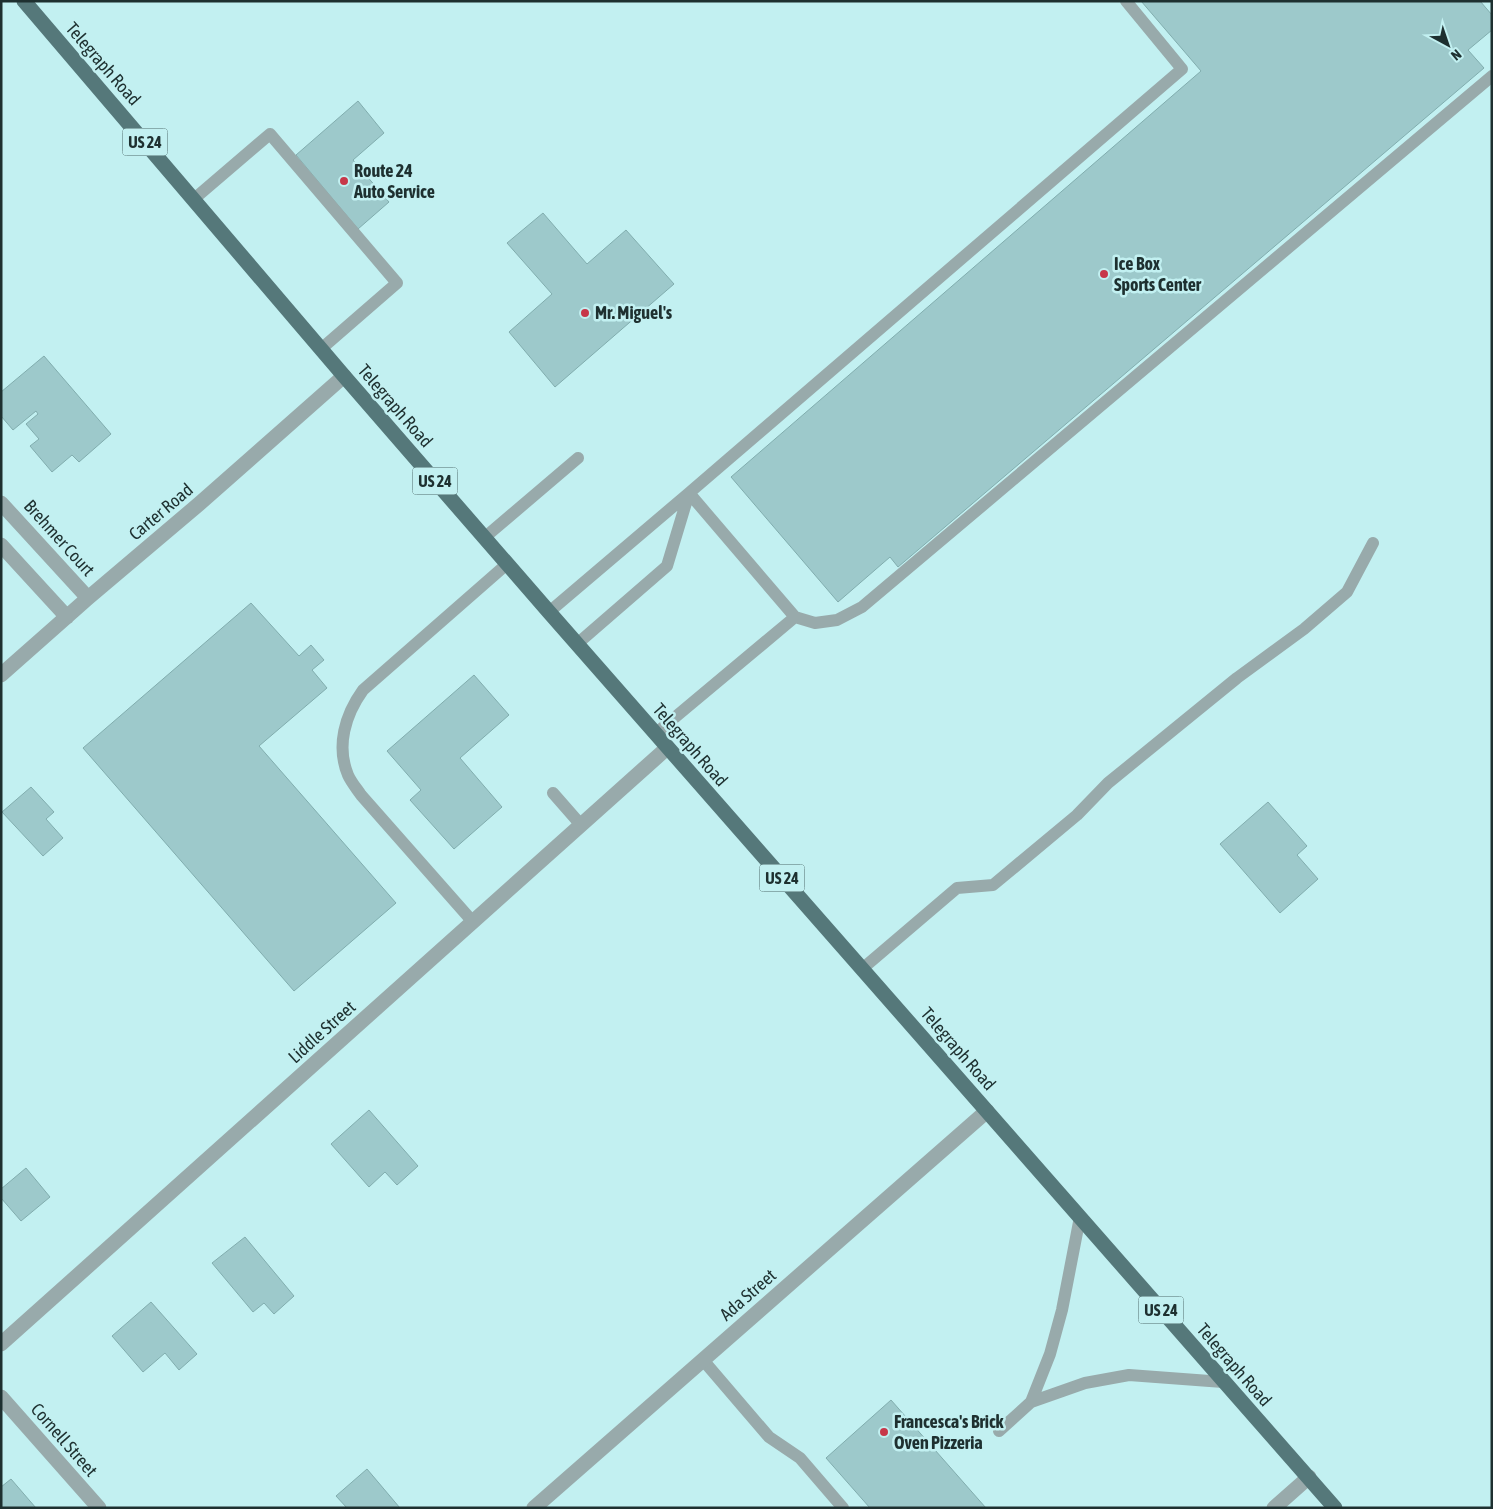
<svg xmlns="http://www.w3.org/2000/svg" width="1493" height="1509" viewBox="0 0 1493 1509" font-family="'Asap Condensed',sans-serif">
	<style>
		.building { fill: #9dc9cb; stroke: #81adae }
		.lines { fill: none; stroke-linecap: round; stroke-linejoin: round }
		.lane { stroke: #98aaab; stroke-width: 12 }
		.street { stroke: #98aaab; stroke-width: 15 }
		.primary { stroke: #55787a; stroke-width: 15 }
		.poi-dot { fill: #c73749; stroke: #c2f0f1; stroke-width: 2 }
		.labels { text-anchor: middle; stroke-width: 5; stroke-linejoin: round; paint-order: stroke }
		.shield { fill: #c2f0f1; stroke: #4f6a6a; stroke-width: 1 }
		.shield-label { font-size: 16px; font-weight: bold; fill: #1e3030 }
		.street-label { font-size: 18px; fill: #1e3030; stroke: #c2f0f1 }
		.poi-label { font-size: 18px; font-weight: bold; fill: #1e3030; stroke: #c2f0f1; text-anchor: start }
	</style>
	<rect width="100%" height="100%" fill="#c2f0f1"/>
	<path class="building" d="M1141,1H1480L1492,15V30L1468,50L1484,68L898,567L890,557L838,602L731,477L1201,71Z
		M358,101L384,133L353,160L389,202L358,229L296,155Z
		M543,213L587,264L626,230L674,284L555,387L509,332L552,294L507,243Z
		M44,356L111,434L79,462L72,455L52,472L30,446L39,439L26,424L38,414L36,411L13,430L1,416V392Z
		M251,603L299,656L311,645L324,660L312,670L327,688L259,746L396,903L294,991L83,748Z
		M474,675L509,715L460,758L502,807L454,849L410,800L421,790L387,751Z
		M31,787L54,812L46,819L63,838L43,856L2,812Z
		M1268,802L1307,846L1297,855L1318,879L1280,913L1220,844Z
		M369,1110L418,1166L397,1185L385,1172L369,1187L331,1144Z
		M26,1168L50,1197L21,1221L1,1198V1189Z
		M245,1237L294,1296L274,1314L264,1303L253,1312L212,1263Z
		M151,1302L197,1354L179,1370L165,1353L143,1372L112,1336Z
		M891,1400L986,1508H870L826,1458Z
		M367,1469L400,1508H347L336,1496Z
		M11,1479L36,1508H1V1487Z"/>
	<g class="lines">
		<path class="lane" d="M194,199L270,134L397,283L321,349
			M484,538L578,458
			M549,612L689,493L795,617
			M577,644L667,566L689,493L1182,69L1126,1
			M655,734L795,617L815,623L837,620L862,607L1492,76
			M553,793L581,825
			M473,922L361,795C357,789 351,782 348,775C336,746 345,715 363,690L507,564
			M862,969L957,888L993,885L1077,815L1108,783L1237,678L1304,629L1347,592L1373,543
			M703,1360L769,1437L800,1458L843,1508
			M1031,1402L1050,1354L1062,1310L1080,1217
			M999,1431L1031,1402L1085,1383L1129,1375L1223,1382"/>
		<path class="street" d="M1,503L88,598
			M1,545L67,617
			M1,675L88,598L199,504L344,376
			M1,1344L667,748
			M1,1397L99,1508
			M534,1508L987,1111
			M1274,1508L1309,1477"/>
		<path class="primary" d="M24,1L344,376L549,612L1335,1508"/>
	</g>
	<g class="poi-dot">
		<circle cx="344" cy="181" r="5"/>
		<circle cx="1104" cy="274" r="5"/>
		<circle cx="585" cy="313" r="5"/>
		<circle cx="884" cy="1432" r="5"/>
	</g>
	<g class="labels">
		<g class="shield">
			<rect x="122.5" y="128.5" width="45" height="27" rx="4"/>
			<rect x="412.5" y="467.5" width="45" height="27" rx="4"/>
			<rect x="759.5" y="864.5" width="45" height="27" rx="4"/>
			<rect x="1138.5" y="1296.5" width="45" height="27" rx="4"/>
		</g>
		<g class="shield-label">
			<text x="145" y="148">US 24</text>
			<text x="435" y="487">US 24</text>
			<text x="782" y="884">US 24</text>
			<text x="1161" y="1316">US 24</text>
		</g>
		<g class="street-label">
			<text transform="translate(103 64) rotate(49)" y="6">Telegraph Road</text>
			<text transform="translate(395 406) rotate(49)" y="6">Telegraph Road</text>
			<text transform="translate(161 512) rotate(-40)" y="6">Carter Road</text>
			<text transform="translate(59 538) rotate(48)" y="6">Brehmer Court</text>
			<text transform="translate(690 745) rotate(49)" y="6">Telegraph Road</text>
			<text transform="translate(322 1032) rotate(-42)" y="6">Liddle Street</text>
			<text transform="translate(958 1049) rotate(49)" y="6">Telegraph Road</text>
			<text transform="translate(748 1295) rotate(-41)" y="6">Ada Street</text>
			<text transform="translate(1234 1365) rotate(49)" y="6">Telegraph Road</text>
			<text transform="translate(64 1440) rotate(49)" y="6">Cornell Street</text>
		</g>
		<g class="poi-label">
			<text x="354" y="177">Route 24<tspan x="354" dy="21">Auto Service</tspan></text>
			<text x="1114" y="270">Ice Box<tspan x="1114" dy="21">Sports Center</tspan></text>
			<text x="595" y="319">Mr. Miguel's</text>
			<text x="894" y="1428">Francesca's Brick<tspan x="894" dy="21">Oven Pizzeria</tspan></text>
		</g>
	</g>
	<rect width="1493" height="1509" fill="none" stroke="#1e3030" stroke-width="5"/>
	<g transform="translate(1448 45) rotate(140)" stroke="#c2f0f1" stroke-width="4" paint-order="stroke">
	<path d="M0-4L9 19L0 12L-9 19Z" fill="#1e3030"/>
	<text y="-8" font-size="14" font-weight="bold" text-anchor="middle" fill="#1e3030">N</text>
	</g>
</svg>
